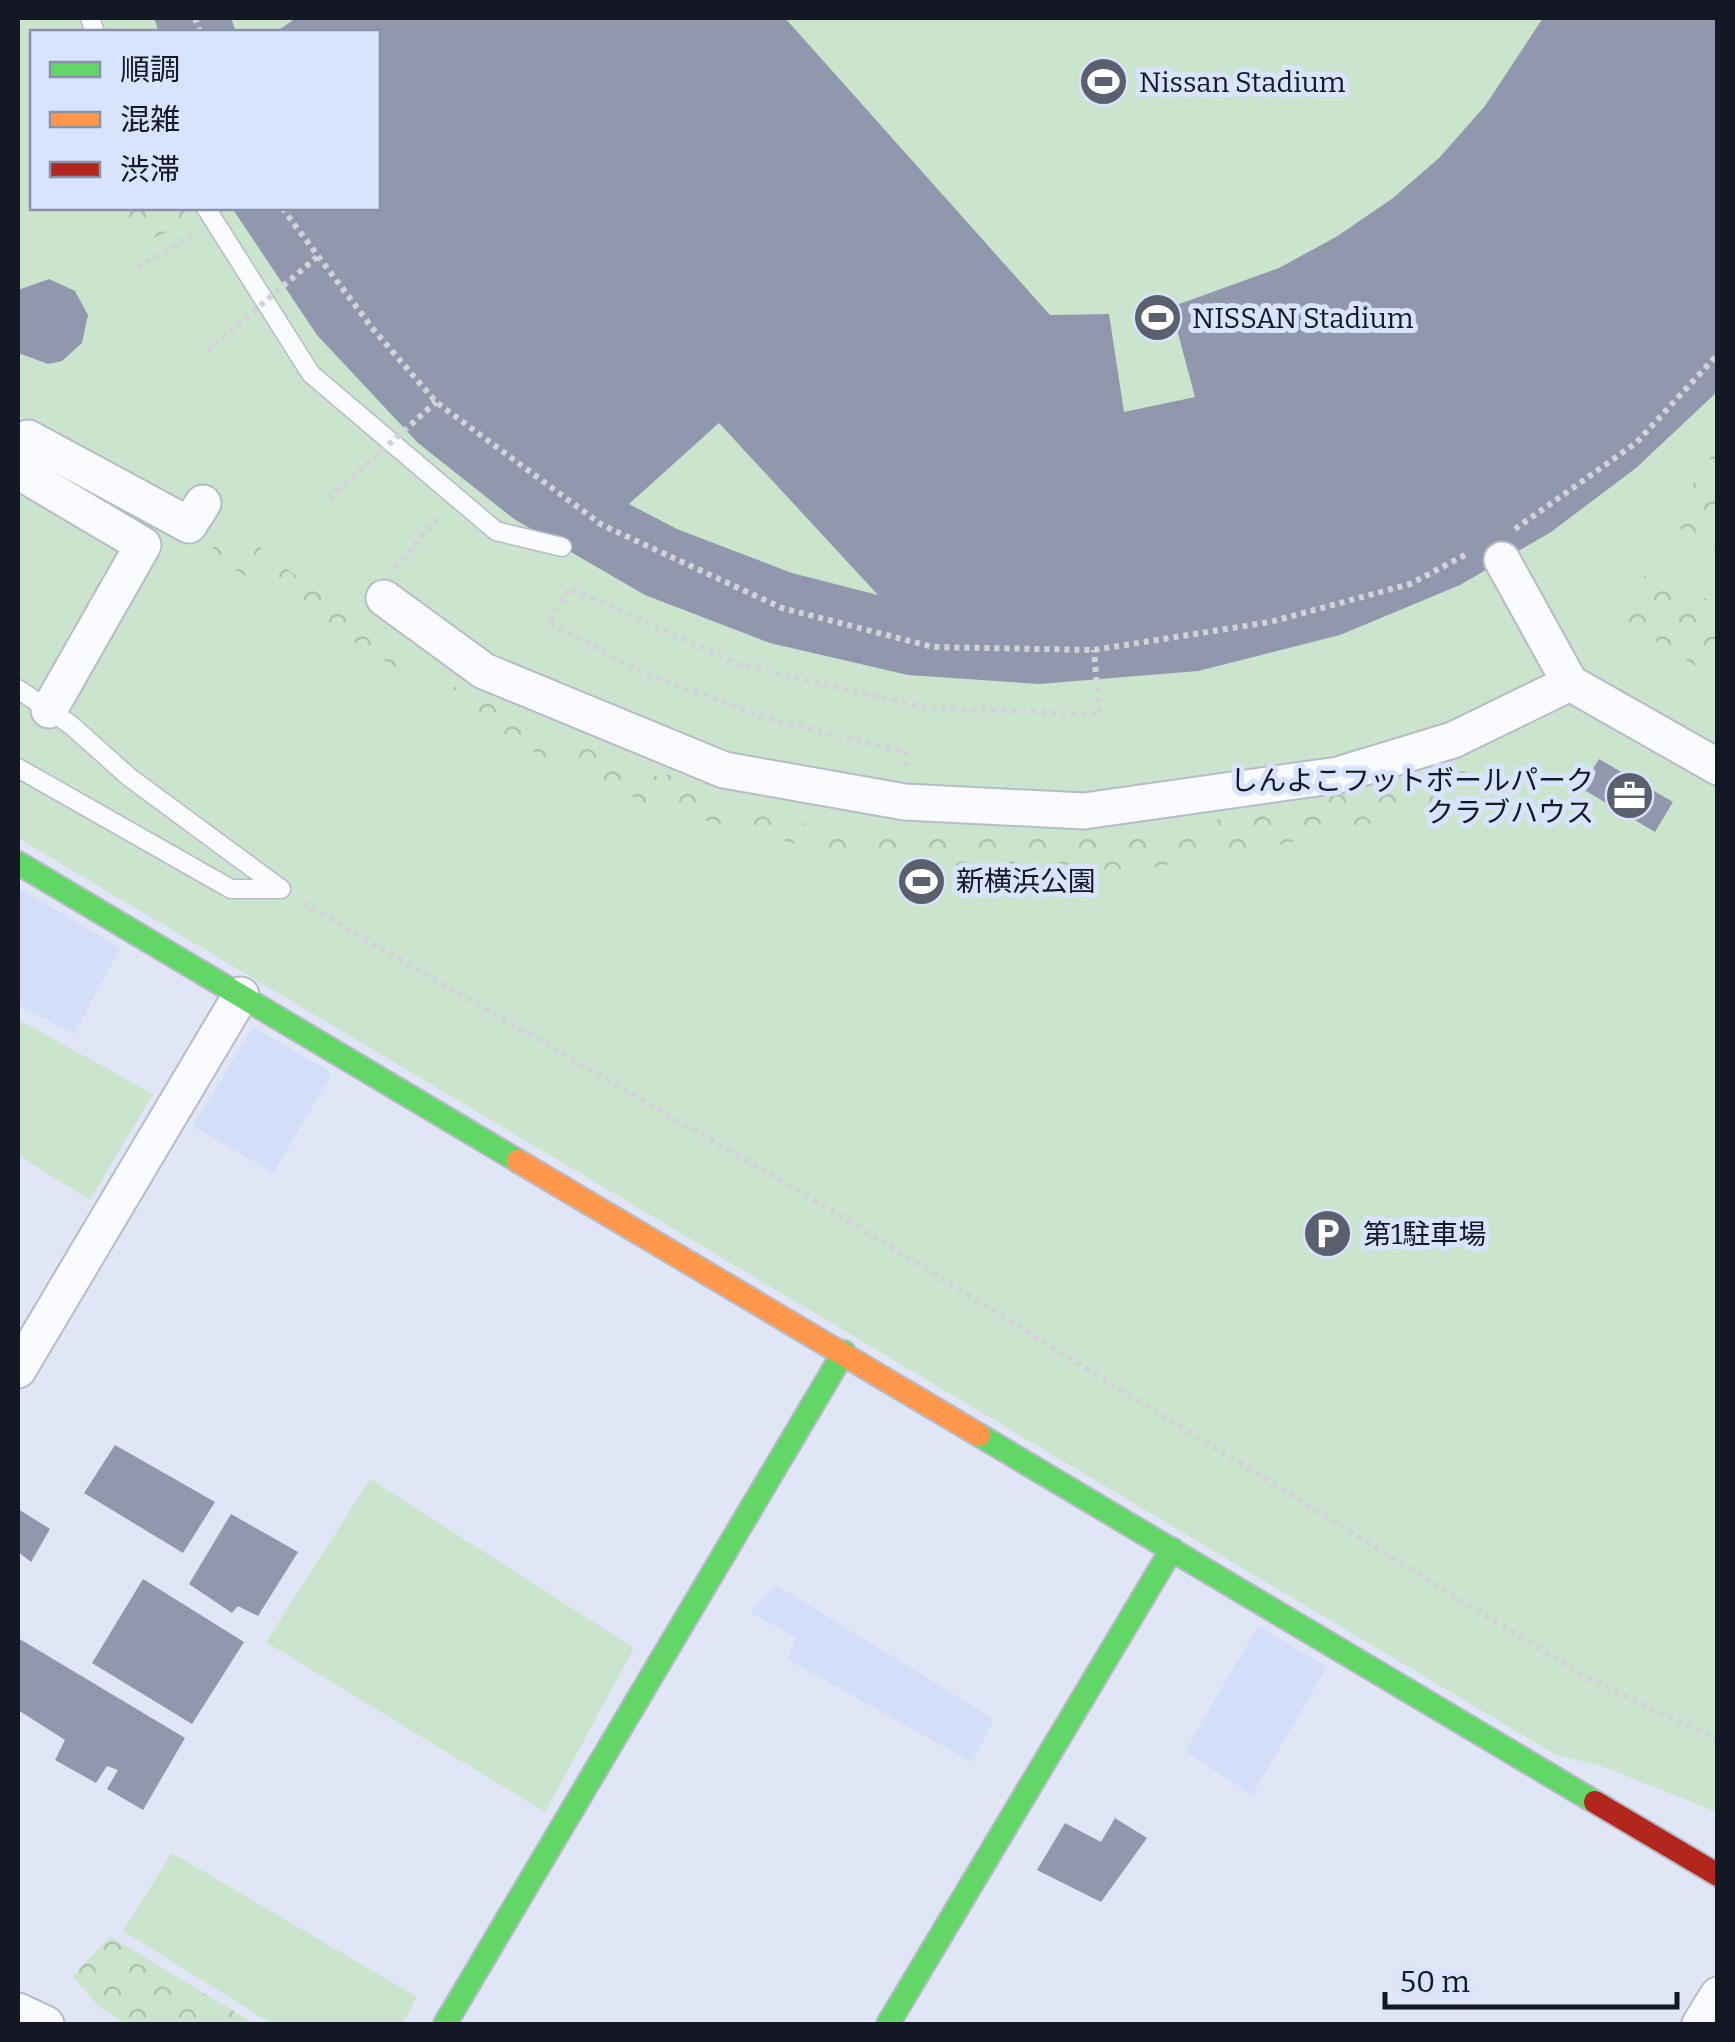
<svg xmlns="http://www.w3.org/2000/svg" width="1735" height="2042" viewBox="0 0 1735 2042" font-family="Bitter,'Noto Sans JP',serif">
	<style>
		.built { fill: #d4def8 }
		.green { fill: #cbe4ce; fill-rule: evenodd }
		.forest { fill: url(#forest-crowns) }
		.building { fill: #9198ad; fill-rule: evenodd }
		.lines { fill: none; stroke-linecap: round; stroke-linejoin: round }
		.lane-casing { stroke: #b6bbc8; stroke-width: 21 }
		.street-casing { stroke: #b6bbc8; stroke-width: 39 }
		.fast-casing { stroke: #b6bbc8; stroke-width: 26 }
		.slow-casing { stroke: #b6bbc8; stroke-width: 26 }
		.jam-casing { stroke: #b6bbc8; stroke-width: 26 }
		.path { stroke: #d2d3d8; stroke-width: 6; stroke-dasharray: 5 5; stroke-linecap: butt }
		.lane { stroke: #fafbfe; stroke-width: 18 }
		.street { stroke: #fafbfe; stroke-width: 35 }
		.fast { stroke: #63d668; stroke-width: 22 }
		.slow { stroke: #ff974d; stroke-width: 22 }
		.jam { stroke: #b3261e; stroke-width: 22 }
		.path-bridge { stroke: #d2d3d8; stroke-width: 6; stroke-dasharray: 5 5; stroke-linecap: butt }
		.labels { text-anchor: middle; stroke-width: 10; stroke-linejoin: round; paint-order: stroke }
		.poi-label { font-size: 28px; fill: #141824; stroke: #d8e3fe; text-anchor: start }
	</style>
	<defs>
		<pattern id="forest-crowns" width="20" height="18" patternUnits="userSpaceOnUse" patternTransform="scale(2.5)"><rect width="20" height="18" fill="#cbe4ce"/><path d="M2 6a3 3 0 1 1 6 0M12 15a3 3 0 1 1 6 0" fill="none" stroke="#adc3b1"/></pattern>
	</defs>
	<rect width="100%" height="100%" fill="#e0e6f6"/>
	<path class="built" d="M18,888L120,948L74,1034L18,1005Z
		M253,1027L332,1073L273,1173L193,1126Z
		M776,1585L994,1719L972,1762L787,1659L797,1638L750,1612Z
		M1258,1626L1327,1667L1252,1795L1185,1751Z"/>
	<path class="green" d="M18,18H1717V1812L1601,1766L1556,1755L18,838ZM32,32H378V208H32Z
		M19,1020L153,1094L90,1200L18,1155Z
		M370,1479L634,1648L545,1812L266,1642Z
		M172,1853L417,1997L402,2024H272L123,1931Z"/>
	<path class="forest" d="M111,208H184L191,220L135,247Z
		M1717,449V549L1677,527L1696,476Z
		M247,535L270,557L361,621V632L398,654L426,657V673L490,703L523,701L533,727L656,776L695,772L729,784V802L808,824L896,835L1084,830L1118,839L1209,834L1207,822L1386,783L1410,784L1430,764L1462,762L1478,791L1331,835L1145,869L975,870L827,852L658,808L538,754L208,553L224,537Z
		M1645,575L1717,603V679L1618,618Z
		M110,1936L255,2024H126L98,2006L73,1976Z"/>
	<path class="building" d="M154,18H231L236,32H159Z
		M296,18H785L1050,315L1109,314L1124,412L1195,397L1171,307L1279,268L1336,237L1393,198L1439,158L1485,106L1543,18H1718V391L1636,468L1551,532L1460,585L1340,635L1198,671L1039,684L908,675L770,643L645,595L514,519L418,443L317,335L232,208H378V32H276ZM719,423L878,595L792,573L677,529L629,504Z
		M49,279L75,291L88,315L82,343L62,361L48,364L18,353V290Z
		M1599,759L1673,802L1655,832L1581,788Z
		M115,1445L215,1502L183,1553L84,1493Z
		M18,1509L50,1529L31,1562L18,1552Z
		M231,1514L298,1552L258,1616L238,1606L232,1613L189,1584Z
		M143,1579L244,1642L192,1724L92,1663Z
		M18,1638L185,1738L143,1810L107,1789L118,1770L107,1766L96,1783L55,1760L65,1740L18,1710Z
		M1115,1818L1147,1838L1101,1902L1037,1870L1065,1823L1101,1842Z"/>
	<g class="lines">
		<defs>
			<path id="lane" d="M90,18L95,32
				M206,208L311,374L496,531L562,547
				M18,689L71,725L129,777L281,889
				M18,768L231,889H280"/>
			<path id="street" d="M18,456L28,438L189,525L203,503
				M18,471L143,545L49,710
				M384,598L484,671L724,770L905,802L1084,811L1338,775L1453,740L1570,683L1502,560
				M1570,683L1718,767
				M18,1370L241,995
				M18,2011L46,2024
				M1700,2024L1718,1995"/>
			<path id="fast" d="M18,863L518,1161
				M979,1435L1595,1802
				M445,2024L844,1352
				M888,2024L1172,1549"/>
			<path id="slow" d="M518,1161L979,1435"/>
			<path id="jam" d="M1595,1802L1718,1875"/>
		</defs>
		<use href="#lane" class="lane-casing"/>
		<use href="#street" class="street-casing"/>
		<use href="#fast" class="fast-casing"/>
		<use href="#slow" class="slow-casing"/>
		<use href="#jam" class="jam-casing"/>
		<path class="path" d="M195,18L200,32
			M282,208L373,329L436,402L602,525L782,608L933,647L1094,650L1270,622L1410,584L1469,553
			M138,268L192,235
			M1515,529L1636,443L1718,354
			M395,568L439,516
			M906,766V752L770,719L643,673L548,622L570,588L738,664L927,708L1099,714L1094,650
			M303,903L808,1196L1587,1678L1718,1740"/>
		<use href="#lane" class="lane"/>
		<use href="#street" class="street"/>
		<use href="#fast" class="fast"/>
		<use href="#slow" class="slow"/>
		<use href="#jam" class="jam"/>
		<path class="path-bridge" d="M207,351L317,257
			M329,498L436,402"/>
	</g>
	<defs>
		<symbol id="stadium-disc" viewBox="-11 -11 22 22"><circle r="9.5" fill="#5b606e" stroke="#d8e3fe"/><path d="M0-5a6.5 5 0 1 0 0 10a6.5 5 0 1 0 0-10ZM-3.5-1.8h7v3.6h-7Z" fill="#fff"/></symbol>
		<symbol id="office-disc" viewBox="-11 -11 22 22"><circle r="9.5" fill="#5b606e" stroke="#d8e3fe"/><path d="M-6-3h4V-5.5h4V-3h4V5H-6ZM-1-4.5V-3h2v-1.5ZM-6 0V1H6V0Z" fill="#fff"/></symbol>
		<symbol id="parking-disc" viewBox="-11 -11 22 22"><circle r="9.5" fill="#5b606e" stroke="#d8e3fe"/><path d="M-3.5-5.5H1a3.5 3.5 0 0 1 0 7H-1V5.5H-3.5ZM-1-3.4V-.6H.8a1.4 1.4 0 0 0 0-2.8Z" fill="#fff"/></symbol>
	</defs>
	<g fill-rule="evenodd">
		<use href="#stadium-disc" x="1076" y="54" width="55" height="55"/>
		<use href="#stadium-disc" x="1130" y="290" width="55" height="55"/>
		<use href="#office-disc" x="1602" y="768" width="55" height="55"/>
		<use href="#stadium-disc" x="894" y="854" width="55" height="55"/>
		<use href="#parking-disc" x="1300" y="1206" width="55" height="55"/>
	</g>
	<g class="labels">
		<g class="poi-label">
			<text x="1139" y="92">Nissan Stadium</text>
			<text x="1192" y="328">NISSAN Stadium</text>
			<text x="1594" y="790" text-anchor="end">しんよこフットボールパーク<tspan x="1594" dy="32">クラブハウス</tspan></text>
			<text x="956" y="891">新横浜公園</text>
			<text x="1363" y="1244">第1駐車場</text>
		</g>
	</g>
	<rect width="1735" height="2042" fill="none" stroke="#141824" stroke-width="40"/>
	<rect x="30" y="30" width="350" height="180" fill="#d8e3fe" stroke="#8a92a7" stroke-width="2.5"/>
	<rect x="50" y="62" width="50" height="15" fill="#63d668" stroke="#8a92a7" stroke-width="2.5"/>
	<text x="120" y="80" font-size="30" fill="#141824">順調</text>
	<rect x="50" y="112" width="50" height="15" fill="#ff974d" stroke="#8a92a7" stroke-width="2.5"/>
	<text x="120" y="130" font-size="30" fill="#141824">混雑</text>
	<rect x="50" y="162" width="50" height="15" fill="#b3261e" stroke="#8a92a7" stroke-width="2.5"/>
	<text x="120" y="180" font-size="30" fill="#141824">渋滞</text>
	<path d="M1385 1992v15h292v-15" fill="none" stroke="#141824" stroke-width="5"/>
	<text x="1400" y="1992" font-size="30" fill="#141824" stroke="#d8e3fe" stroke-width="8" paint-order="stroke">50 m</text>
</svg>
